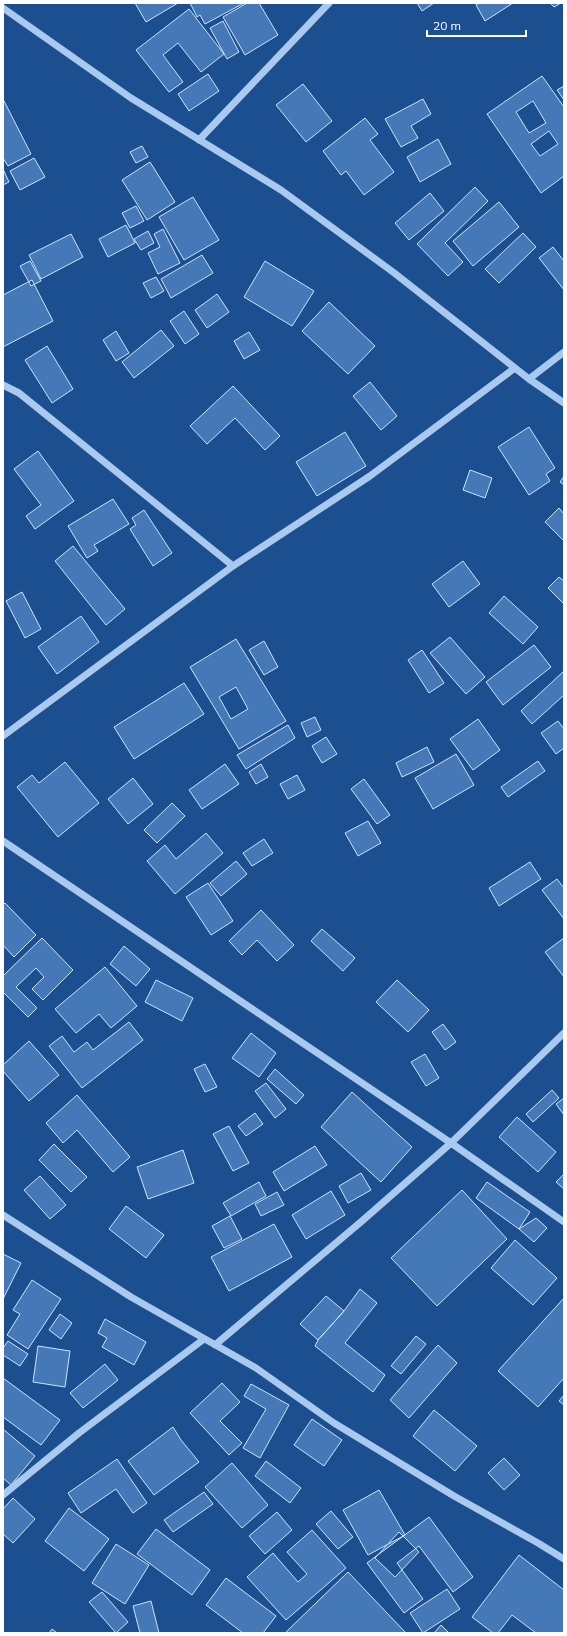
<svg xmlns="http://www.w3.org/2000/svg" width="567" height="1636" viewBox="0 0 567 1636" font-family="Mulish,sans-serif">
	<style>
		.building { fill: #4478b7; stroke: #cfe3fa; fill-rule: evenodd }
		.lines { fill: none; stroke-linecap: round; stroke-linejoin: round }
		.minor { stroke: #a9c9ee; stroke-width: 7 }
	</style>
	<rect width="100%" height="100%" fill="#1b4f8f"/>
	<path class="building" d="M135,3H178L146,22Z
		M190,3H244L205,24L200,15L197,17Z
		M247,3H259L278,35L245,55L223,17Z
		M417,3H434L422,11Z
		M479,3H513L485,21L476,5Z
		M550,3H561L554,7Z
		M189,9L224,54L201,72L178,43L163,55L183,82L169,92L136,50Z
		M223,21L239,52L227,59L210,28Z
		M208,74L219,91L189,111L178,94Z
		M542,76L564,107V176L541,193L487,114ZM533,101L546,123L529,133L516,112ZM549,131L558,144L540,156L531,144Z
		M303,84L332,121L306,142L276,105Z
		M564,86V100L557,90Z
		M3,99L31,154L8,166L3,158Z
		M423,99L431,114L411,126L418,138L401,147L385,119Z
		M365,118L378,134L370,140L394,172L364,195L346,171L341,175L323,151Z
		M438,139L451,164L420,182L407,157Z
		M142,146L148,157L136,163L130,152Z
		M34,158L45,177L20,190L10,171Z
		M150,162L175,202L147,220L122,180Z
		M3,169L9,182L3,185Z
		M475,187L488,201L445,243L463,262L448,276L417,244Z
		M430,193L444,211L409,240L395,223Z
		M193,197L219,240L184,260L159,217Z
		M499,202L519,227L473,266L453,241Z
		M136,206L144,221L130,228L122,213Z
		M126,225L135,243L108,257L99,239Z
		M163,229L180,263L158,274L148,253L160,247L154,234Z
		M148,231L154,243L141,250L134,239Z
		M523,233L536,247L499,283L485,269Z
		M71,234L83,257L41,279L29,255Z
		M553,247L564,261V290L539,258Z
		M202,255L213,273L171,298L161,279Z
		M30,261L41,281L31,286L20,266Z
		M265,261L314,291L292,326L244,297Z
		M156,277L164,291L151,298L143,283Z
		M32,280L53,321L3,347V295Z
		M217,294L229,312L207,328L195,310Z
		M329,302L375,346L348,374L302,331Z
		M184,311L199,334L185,344L170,321Z
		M161,330L174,346L134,378L122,362Z
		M116,331L129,353L116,361L103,340Z
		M249,332L260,350L244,359L234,341Z
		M47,346L73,389L52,403L25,360Z
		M370,382L397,416L381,430L353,396Z
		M233,386L280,436L265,450L235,418L207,444L190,426Z
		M529,427L555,468L546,474L550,481L529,495L498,447Z
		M345,432L366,466L317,496L296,462Z
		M38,451L74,501L35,529L26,516L41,505L14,469Z
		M470,470L492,478L485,498L463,490Z
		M564,476V485L560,482Z
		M113,499L129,524L94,545L98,551L87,558L68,526Z
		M559,508L564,514V541L545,522Z
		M144,510L172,553L153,566L130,529L136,525L132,518Z
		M73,546L125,609L106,625L55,561Z
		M463,561L480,584L449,607L432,584Z
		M559,577L564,581V604L548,588Z
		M22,592L41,629L25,638L6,601Z
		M504,596L538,627L523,644L489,613Z
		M81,616L99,642L57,674L38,647Z
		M450,637L485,677L466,694L430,653Z
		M236,639L286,721L239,749L190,667ZM236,687L248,709L231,719L219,697Z
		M264,641L278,667L264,675L249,650Z
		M534,645L551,667L503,705L486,682Z
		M422,650L444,683L429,693L408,660Z
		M564,671V695L532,724L521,711Z
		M184,683L204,714L134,759L114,727Z
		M315,717L321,730L307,737L301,723Z
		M478,719L500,750L473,770L450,739Z
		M558,721L564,729V748L556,754L541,733Z
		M288,725L295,738L246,769L237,755Z
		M326,737L337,754L322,763L312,746Z
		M427,747L434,762L402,777L396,763Z
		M456,754L474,785L433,809L415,778Z
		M538,761L545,771L508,797L501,787Z
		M65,762L99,803L58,837L17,787L32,775L39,783Z
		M225,764L239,784L202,809L189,790Z
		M261,764L268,777L256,784L249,772Z
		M297,775L305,790L288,799L280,784Z
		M133,778L153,804L128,824L108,799Z
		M364,779L390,815L377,824L351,789Z
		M172,803L185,816L157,843L144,830Z
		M368,821L381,843L358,856L345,833Z
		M206,833L223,853L175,894L147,861L165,845L176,859Z
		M264,839L273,853L252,866L243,853Z
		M236,861L247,874L221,896L210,883Z
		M530,862L541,879L499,906L489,888Z
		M557,879L564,888V919L542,890Z
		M208,883L233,921L211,935L186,897Z
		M5,903L36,935L14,957L3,945V905Z
		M261,910L294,945L277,961L257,940L242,955L229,941Z
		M322,929L355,958L343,971L311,941Z
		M42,938L73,970L43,1000L32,989L44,977L36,968L16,987L37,1008L28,1017L3,992V976Z
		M564,938V977L545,952Z
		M124,946L150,969L136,986L110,964Z
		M105,967L137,1006L111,1028L99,1014L76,1033L55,1009Z
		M156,980L193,998L182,1021L145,1002Z
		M397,980L429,1010L408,1032L376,1002Z
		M129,1022L143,1040L82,1088L49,1046L62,1036L74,1052L87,1042L93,1050Z
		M443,1024L456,1042L445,1050L432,1032Z
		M251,1033L276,1053L259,1077L232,1058Z
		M29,1041L59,1075L29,1101L3,1071V1065Z
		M425,1054L439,1078L426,1086L411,1062Z
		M205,1064L217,1087L205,1092L194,1069Z
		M275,1069L304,1095L296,1104L267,1079Z
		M266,1083L286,1109L275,1118L255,1091Z
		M552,1090L559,1098L533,1122L526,1114Z
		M352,1092L412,1147L381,1182L321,1127Z
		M77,1095L130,1157L113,1172L77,1130L63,1143L46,1123Z
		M564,1098V1115L556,1104Z
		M255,1113L263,1124L246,1136L238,1126Z
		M517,1117L556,1152L538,1172L499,1137Z
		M229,1126L249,1163L233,1171L213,1134Z
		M54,1144L87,1177L71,1192L39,1160Z
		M315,1146L327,1165L284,1191L273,1172Z
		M183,1150L194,1183L148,1199L137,1167Z
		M361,1173L371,1190L348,1203L339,1186Z
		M564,1174V1189L556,1182Z
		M40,1176L66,1205L50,1219L24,1190Z
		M259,1182L266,1196L231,1216L223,1203Z
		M487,1182L530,1212L519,1229L476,1198Z
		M462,1190L507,1239L437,1306L391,1258Z
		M331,1191L345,1215L306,1239L292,1215Z
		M277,1192L284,1205L261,1216L255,1204Z
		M126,1206L164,1235L146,1258L109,1229Z
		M230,1216L242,1239L224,1248L212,1226Z
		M536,1218L547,1228L534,1242L519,1229Z
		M274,1224L292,1257L229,1291L211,1257Z
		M515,1240L557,1278L533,1305L491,1268Z
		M3,1254L21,1263L3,1299Z
		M32,1280L61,1299L28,1349L7,1335L20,1314L13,1310Z
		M360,1289L377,1303L345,1343L385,1375L373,1392L315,1346L318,1340L344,1311Z
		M326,1296L344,1311L318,1340L300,1324Z
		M564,1298V1378L538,1407L498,1371Z
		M60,1314L72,1323L61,1339L49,1330Z
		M105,1319L146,1342L134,1365L102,1347L107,1338L98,1333Z
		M416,1336L426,1344L401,1374L391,1366Z
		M8,1341L28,1354L20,1366L3,1355V1348Z
		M438,1345L457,1363L409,1418L390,1400Z
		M38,1346L70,1351L65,1387L33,1382Z
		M105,1364L118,1380L83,1408L70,1393Z
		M3,1378L60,1420L41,1445L3,1417Z
		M222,1383L240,1402L220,1421L242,1443L229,1455L190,1413Z
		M251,1384L289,1405L260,1458L243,1448L266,1409L244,1396Z
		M564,1395V1405L559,1401Z
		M434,1410L477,1446L455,1471L413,1436Z
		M312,1419L342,1440L324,1466L294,1445Z
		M173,1427L181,1440L199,1462L154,1495L128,1461Z
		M3,1429L35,1456L11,1485L3,1478Z
		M504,1458L520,1475L504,1490L488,1473Z
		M117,1459L147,1503L133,1513L116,1489L81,1513L68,1493Z
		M266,1461L301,1488L290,1503L255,1476Z
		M232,1463L268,1505L242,1528L205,1487Z
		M379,1490L405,1535L368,1555L343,1510Z
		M204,1492L213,1504L173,1532L164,1520Z
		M13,1498L35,1519L13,1543L3,1534V1509Z
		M69,1508L109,1539L84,1571L45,1541Z
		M331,1511L353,1537L338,1549L316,1524Z
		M277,1512L292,1530L265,1554L249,1536Z
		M429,1517L473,1577L453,1592L419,1546L397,1563L423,1599L404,1613L367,1563Z
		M156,1529L210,1570L192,1595L137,1554Z
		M312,1530L346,1568L286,1620L247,1577L273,1553L298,1582L307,1574L287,1552Z
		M399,1532L419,1552L395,1577L375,1558Z
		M116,1544L149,1565L125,1604L92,1583Z
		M519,1555L564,1590V1633H536L512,1615L498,1633H493L472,1617Z
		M348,1572L406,1633H285Z
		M226,1578L276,1616L263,1633H243L206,1605Z
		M447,1589L460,1609L423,1633L410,1613Z
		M102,1592L128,1622L116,1633L89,1602Z
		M151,1601L159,1633H140L133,1606Z
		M441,1625L449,1633H434Z
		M52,1629L57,1633H49Z"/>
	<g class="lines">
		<path class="minor" d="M3,8L131,98L281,190L393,272L529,379L564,403
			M199,140L329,3
			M529,379L564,352
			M3,385L19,393L233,566
			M3,736L233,566L370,476L515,368
			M3,841L451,1143L564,1222
			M3,1215L131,1297L256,1368L334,1423L454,1496L538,1543L564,1559
			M215,1345L362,1221L451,1143L564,1033
			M3,1495L79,1433L204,1339"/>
	</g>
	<rect width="567" height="1636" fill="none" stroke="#ffffff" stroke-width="8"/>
	<path d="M427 30v6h99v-6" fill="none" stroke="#ffffff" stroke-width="2"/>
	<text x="433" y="30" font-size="12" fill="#ffffff" stroke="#1b4f8f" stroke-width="3" paint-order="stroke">20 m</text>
</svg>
